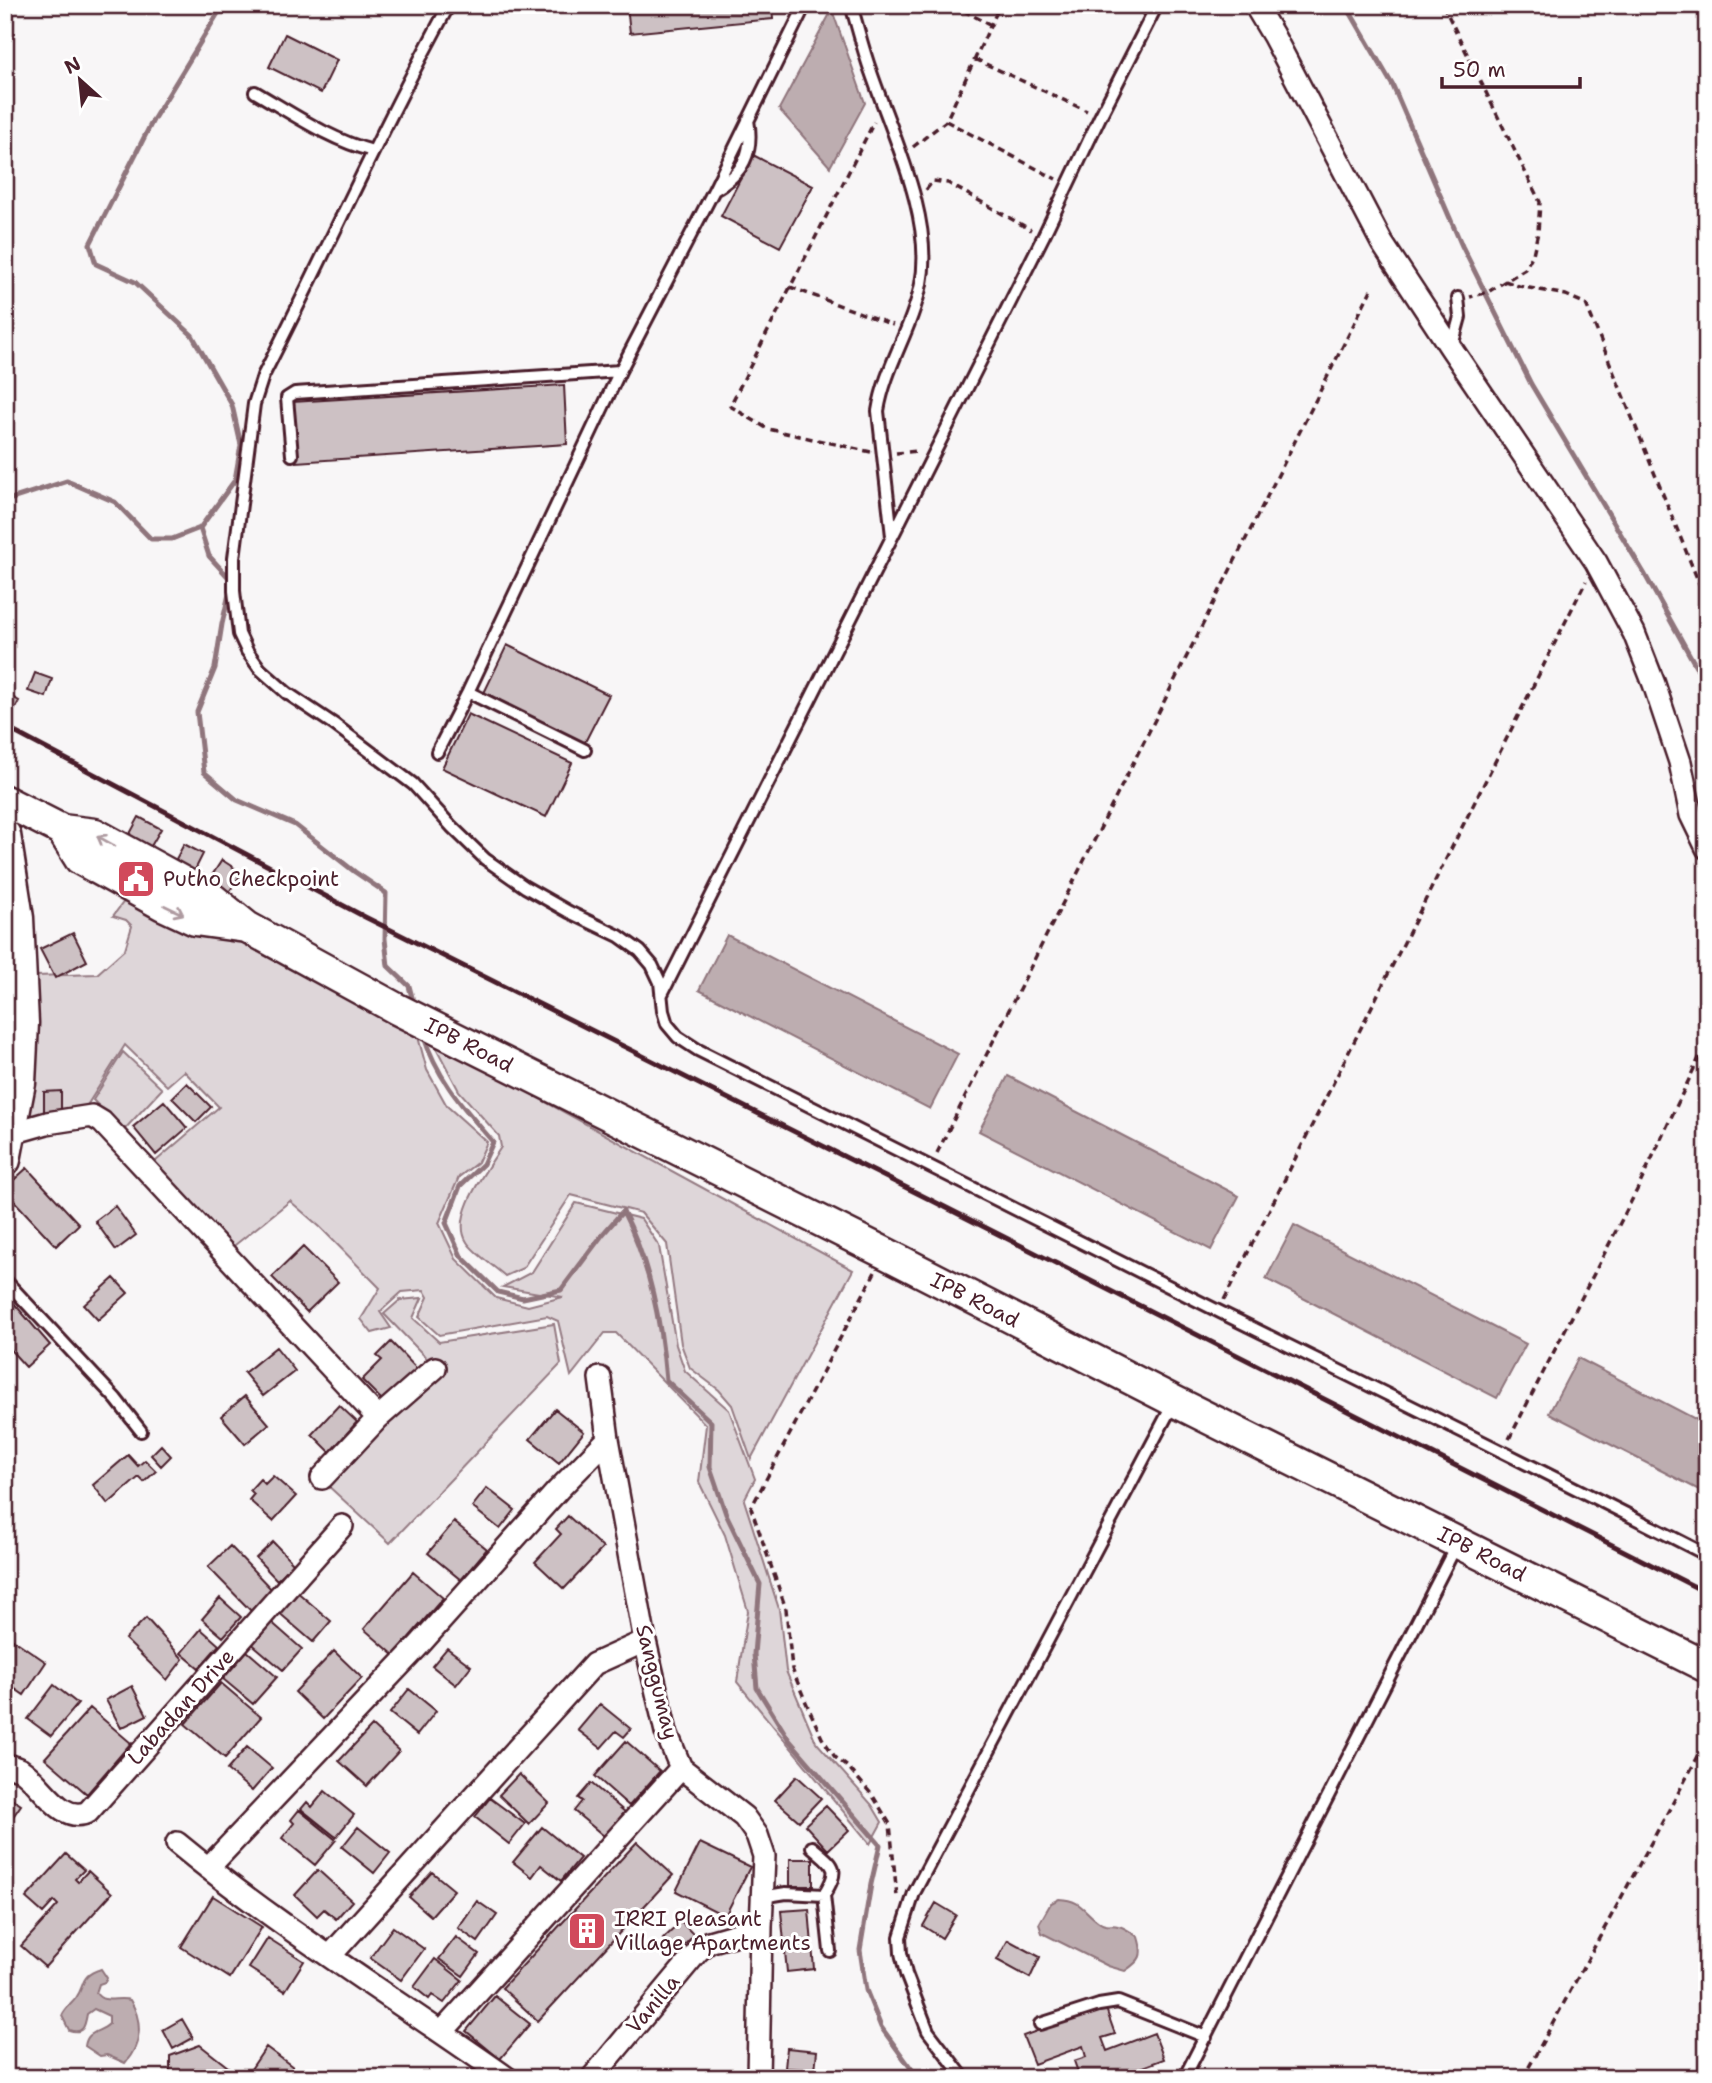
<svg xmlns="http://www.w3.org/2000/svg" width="1712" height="2083" viewBox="0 0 1712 2083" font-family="'Shantell Sans',sans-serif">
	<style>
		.green { fill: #ded6d9; stroke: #947a82; stroke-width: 2 }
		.water { fill: #bdadb0; stroke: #8f747b; stroke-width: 2 }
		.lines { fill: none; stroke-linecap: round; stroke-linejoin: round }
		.stream { stroke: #8f747b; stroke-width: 5 }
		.building { fill: #cdc1c4; stroke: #4a1f2b; stroke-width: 2 }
		.lane-casing { stroke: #4a1f2b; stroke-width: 16 }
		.street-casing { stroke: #4a1f2b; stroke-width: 26 }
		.secondary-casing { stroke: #4a1f2b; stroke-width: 35 }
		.path { stroke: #4a1f2b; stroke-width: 3.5; stroke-dasharray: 7 5; stroke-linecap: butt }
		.lane { stroke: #fff; stroke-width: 10 }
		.street { stroke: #fff; stroke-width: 21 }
		.secondary { stroke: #fff; stroke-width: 30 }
		.rail { stroke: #4a1f2b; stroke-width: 5 }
		.oneway { stroke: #ae9aa0 }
		.labels { text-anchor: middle; stroke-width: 6; stroke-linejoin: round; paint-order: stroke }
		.poi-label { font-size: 21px; fill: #4a1f2b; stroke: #fff; text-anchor: start }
		.street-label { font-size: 21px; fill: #4a1f2b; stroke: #fff }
	</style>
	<rect width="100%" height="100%" fill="#f8f6f7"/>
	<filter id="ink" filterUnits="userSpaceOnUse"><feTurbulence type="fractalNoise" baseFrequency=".0143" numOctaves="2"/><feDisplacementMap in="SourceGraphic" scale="14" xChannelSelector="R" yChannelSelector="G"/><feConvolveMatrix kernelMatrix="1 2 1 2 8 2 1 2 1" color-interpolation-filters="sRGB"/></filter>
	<g filter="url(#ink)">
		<path class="green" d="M128,896L247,935L414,1022L427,1070L447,1106L487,1142L478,1162L459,1177L439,1223L456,1259L496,1298L528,1306L563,1297L503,1287L532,1272L576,1203L641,1219L659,1246L676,1345L685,1371L729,1410L755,1479L744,1500L779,1609L786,1671L816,1742L872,1805L882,1822L870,1844L737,1682L748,1611L725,1535L699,1482L706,1425L616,1333H605L571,1376L558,1321L547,1316L439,1335L419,1317L428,1297L424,1290L402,1292L380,1312L391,1328L372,1333L361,1319L380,1288L320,1227L290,1201L230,1249L149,1167L219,1107L184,1071L167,1086L125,1045L86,1107L22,1119L38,1027L36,976L97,974L125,949L132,926L126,920L113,916Z
			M432,1040L853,1270L751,1459L732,1405L719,1390L690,1368L681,1344L667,1244L641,1213L571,1195L523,1268L505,1276C496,1268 473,1252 467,1242C450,1216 487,1170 501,1147L499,1136L459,1091Z
			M123,1052L162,1089L123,1131L93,1100Z
			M422,1298L413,1318L439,1342L554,1324L561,1364L390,1543L325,1483L439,1371L384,1314L400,1300Z"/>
		<path class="water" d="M832,10L865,103L830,167L779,109Z
			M727,935L958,1054L930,1109L699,990Z
			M1008,1076L1239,1196L1211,1250L979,1131Z
			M1294,1225L1526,1344L1497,1398L1266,1279Z
			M1578,1358L1707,1425V1494L1549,1413Z
			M1059,1899C1084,1900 1083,1913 1102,1924C1108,1927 1112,1924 1118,1926C1125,1927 1132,1933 1138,1937C1144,1956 1141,1960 1125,1971L1108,1966L1042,1933L1039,1924L1051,1903Z
			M101,1969L107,1978L105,1982L99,1984L96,1993C104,2005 117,1996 130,2000C143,2021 142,2044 125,2063L107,2055L100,2056L85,2046C87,2030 100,2033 109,2024V2016L94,2009L87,2014C85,2026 83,2035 69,2030L62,2016C65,2008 71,2005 76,1998C86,1984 79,1976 101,1969Z"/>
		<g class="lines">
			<path class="stream" d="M1346,5L1393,86L1462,246L1531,384L1644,573L1707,686
				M5,501L67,481L115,502L151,539H172L200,528L235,480L241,445L232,405L192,335L135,282L96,264L90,244L153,120L223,5
				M200,528L209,556L232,581L222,624L215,668L197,712L204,772L237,800L295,825L355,872L386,893L385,939L388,966L409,986L414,1005
				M423,1034C437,1079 463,1107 493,1142L483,1164L460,1186L446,1223L461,1256L498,1292L523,1298L561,1290L603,1234L623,1211C650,1264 661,1321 666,1380L711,1422L710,1467L726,1514L760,1584L754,1654L757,1688L789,1740L880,1845L871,1884L860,1950L866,1990L881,2027L918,2078"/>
		</g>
		<path class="building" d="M627,5H772L773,19L630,33Z
			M285,34L337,60L321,93L269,67Z
			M753,155L813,186L780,247L721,216Z
			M564,385L567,444L296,462L292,402Z
			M507,645L609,695L584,744L483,695Z
			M35,673L52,679L46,697L28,691Z
			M5,693L19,701L8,722L5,721Z
			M468,714L572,763L546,817L442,768Z
			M139,817L161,829L147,853L126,841Z
			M184,844L203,854L189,882L169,872Z
			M222,860L242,873L229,892L209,880Z
			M73,933L87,961L55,978L40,949Z
			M187,1083L211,1107L196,1122L172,1098Z
			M61,1091V1111L44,1112V1092Z
			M164,1101L187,1128L156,1155L133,1127Z
			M27,1168L79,1224L56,1246L5,1191V1188Z
			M115,1206L136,1235L116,1250L95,1221Z
			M303,1247L338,1282L307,1312L272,1277Z
			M114,1278L128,1293L98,1320L84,1305Z
			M5,1293L50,1345L26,1367L5,1344Z
			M391,1342L423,1375L390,1408L362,1380L382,1360L377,1356Z
			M276,1347L295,1371L263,1396L244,1373Z
			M245,1396L269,1424L245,1444L221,1416Z
			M339,1405L357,1422L330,1452L312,1434Z
			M555,1409L584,1432L559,1463L530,1439Z
			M161,1445L171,1456L161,1466L151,1455Z
			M128,1455L138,1466L145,1460L156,1471L144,1482L139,1477L108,1504L93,1485Z
			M273,1476L296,1496L273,1521L249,1500L254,1494L250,1490L260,1479L265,1484Z
			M487,1488L515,1510L500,1529L472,1507Z
			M568,1516L603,1548L564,1589L535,1562L561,1534L556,1529Z
			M454,1522L487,1549L461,1580L428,1553Z
			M273,1542L294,1564L277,1580L256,1558Z
			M230,1546L275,1593L254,1614L208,1567Z
			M413,1572L443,1598L394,1655L364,1629Z
			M295,1590L331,1621L313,1642L277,1611Z
			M220,1598L241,1617L223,1637L202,1619Z
			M146,1618L183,1659L167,1680L125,1639Z
			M269,1620L302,1649L283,1670L250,1642Z
			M201,1629L219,1645L199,1668L181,1653Z
			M11,1638L46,1662L24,1695L5,1682V1646Z
			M447,1648L471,1666L456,1685L432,1666Z
			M247,1651L277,1677L253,1704L223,1679Z
			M334,1651L362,1678L323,1719L295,1692Z
			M221,1683L261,1717L225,1758L185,1724Z
			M54,1685L78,1704L51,1736L28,1719Z
			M132,1686L147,1715L121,1728L106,1700Z
			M409,1689L436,1711L417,1735L390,1713Z
			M600,1704L631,1729L624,1737L616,1731L601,1748L578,1730Z
			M90,1708L131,1743L87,1794L45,1758Z
			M372,1726L399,1751L367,1786L339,1761Z
			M626,1741L660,1771L629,1806L595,1776Z
			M247,1747L272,1768L252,1791L227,1770Z
			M519,1774L549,1803L529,1824L499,1795Z
			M797,1776L821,1798L799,1821L775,1800Z
			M591,1783L625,1812L604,1836L574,1811L582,1801L578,1798Z
			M325,1791L354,1815L336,1837L301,1809L307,1802L312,1807Z
			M5,1794L21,1805L5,1828Z
			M490,1798L525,1824L509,1844L475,1817Z
			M826,1806L849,1830L828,1850L805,1825Z
			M299,1810L336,1840L315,1865L282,1838L294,1823L291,1820Z
			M358,1827L390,1853L374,1873L342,1847Z
			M542,1827L580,1858L561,1881L541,1865L532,1877L513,1862Z
			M637,1842L673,1875L538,2021L502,1988Z
			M700,1843L750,1867L725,1916L676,1891Z
			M66,1854L84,1870L75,1879L78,1882L88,1871L112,1893L45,1967L21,1946L58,1905L54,1901L43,1913L26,1898Z
			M790,1859H813V1886H790Z
			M318,1870L352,1901L336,1919L324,1909L317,1916L295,1895Z
			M432,1872L454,1890L431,1916L409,1897Z
			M213,1896L262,1927L230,1978L181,1947Z
			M477,1901L497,1915L478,1942L458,1928Z
			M936,1903L956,1915L942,1938L923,1926Z
			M809,1909L814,1969L787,1972L781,1911Z
			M681,1922L694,1935L677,1953L663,1939Z
			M393,1927L424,1949L401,1980L370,1958Z
			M456,1937L479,1954L463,1976L439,1959Z
			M268,1938L304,1961L285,1991L249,1968Z
			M1008,1940L1040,1957L1030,1978L997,1960Z
			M435,1959L462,1980L444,2003L432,1995L429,1999L414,1987Z
			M495,1996L530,2024L500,2059L466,2031Z
			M1105,2006L1115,2034L1102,2038L1107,2051L1154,2033L1164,2059L1137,2069L1141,2078H1115L1114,2076L1109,2078H1080L1074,2061L1086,2057L1083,2046L1034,2064L1023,2036Z
			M182,2019L193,2038L173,2049L163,2030Z
			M200,2045L242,2078H170V2056Z
			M266,2047L293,2067L286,2078H257L249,2072Z
			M787,2048L817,2051L815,2070L785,2068Z"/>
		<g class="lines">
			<defs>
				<path id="lane" d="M449,5C382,127 326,253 263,376L254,404L234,558V591L239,634L247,651L260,669L287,693L335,725L413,784L452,827L485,859L525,887L569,912L619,936L640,951L652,965L660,982L663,1011L667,1024L678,1037L698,1050C873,1136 1046,1225 1220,1312C1383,1392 1545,1472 1707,1555
					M851,5C858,28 863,50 871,72C892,134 934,219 921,284C912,329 885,367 878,411L892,536
					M255,92C293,114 330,140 373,151
					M714,190C743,174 754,153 748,120
					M1452,346L1460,317L1458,298
					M292,455L287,398L295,393L620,371
					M468,692L585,750
					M437,752L468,692L620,371L714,190L805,5
					M662,994L1043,237L1100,117L1157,5
					M5,1280L116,1399L141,1431
					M824,1895L830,1951
					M762,1897L786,1893L824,1895C841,1867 834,1866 812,1847
					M1040,2024L1099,2005L1118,2002L1206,2037
					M964,2078L928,2031L906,1974L901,1953L900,1937L914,1893L1173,1404
					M1184,2078L1457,1544"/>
				<path id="street" d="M1255,5L1273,35L1382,243L1451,348L1596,562L1634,633L1654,684L1680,762L1691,815L1707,848
					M12,1133L47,1123L92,1116L102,1122L378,1418
					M600,1378L608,1439L645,1641L666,1732L681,1768L744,1817L757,1835L764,1856L761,1927L758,2078
					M322,1478L378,1418L435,1368
					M5,1764C10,1766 17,1768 21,1770C42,1783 61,1825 88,1812L342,1526
					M177,1843C281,1929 397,2000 507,2078
					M208,1868L420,1644L558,1490L608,1439
					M330,1956L594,1664L645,1641
					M442,2032L681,1768
					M592,2078L698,1951L709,1942L761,1927"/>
				<path id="secondary" d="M5,801L62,830L95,834L210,897L247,927L397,1009L885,1253L1174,1401L1707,1667
					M62,830L80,859L163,905L195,920L246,927
					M5,835L18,918L23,1023L20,1083L5,1160"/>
			</defs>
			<use href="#lane" class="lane-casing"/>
			<use href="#street" class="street-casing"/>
			<use href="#secondary" class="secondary-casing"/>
			<path class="path" d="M953,5L991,25
				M1443,5L1540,202L1538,232L1533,254L1525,269L1488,292L1470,297
				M975,59L1087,111
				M946,121L1056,179
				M913,147L946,121L1000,5
				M926,190L933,181L948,183L1031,230
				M1505,281L1519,286L1566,295L1586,304L1707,603
				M790,287L893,325
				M871,452L768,429L730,406L874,122
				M896,453L919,451
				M937,1153L1371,290
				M875,1272L751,1508L786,1609L792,1669L805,1700L822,1738L835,1757L849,1768L873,1796L890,1824L897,1897
				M1224,1300L1586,581
				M1509,1439L1638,1188L1707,1041
				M1523,2078L1707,1740"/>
			<use href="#lane" class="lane"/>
			<use href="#street" class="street"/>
			<use href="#secondary" class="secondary"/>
			<path class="rail" d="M5,727L365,917L929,1199L1707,1593"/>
		</g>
		<defs><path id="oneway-shaft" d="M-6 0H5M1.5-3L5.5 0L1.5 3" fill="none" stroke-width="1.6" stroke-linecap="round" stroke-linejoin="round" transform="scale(1.75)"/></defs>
		<g class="oneway">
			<use href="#oneway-shaft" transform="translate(106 841) rotate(-150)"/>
			<use href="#oneway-shaft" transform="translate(174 910) rotate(26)"/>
		</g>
	</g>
	<defs>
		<symbol id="civic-square" viewBox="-11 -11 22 22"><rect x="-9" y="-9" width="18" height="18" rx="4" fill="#d1495b" stroke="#fff"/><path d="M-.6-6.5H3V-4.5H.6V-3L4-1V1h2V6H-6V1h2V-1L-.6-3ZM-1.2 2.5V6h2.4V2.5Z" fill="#fff"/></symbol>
		<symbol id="building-square" viewBox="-11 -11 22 22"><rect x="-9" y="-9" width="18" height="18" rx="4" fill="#d1495b" stroke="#fff"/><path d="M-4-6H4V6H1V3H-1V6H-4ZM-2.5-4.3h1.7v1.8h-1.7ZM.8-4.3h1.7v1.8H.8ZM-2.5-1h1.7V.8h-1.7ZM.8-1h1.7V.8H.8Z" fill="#fff"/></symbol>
	</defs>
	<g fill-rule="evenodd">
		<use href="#civic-square" x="114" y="857" width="44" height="44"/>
		<use href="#building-square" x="565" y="1909" width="44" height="44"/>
	</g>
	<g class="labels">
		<g class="poi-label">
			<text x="163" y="886">Putho Checkpoint</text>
			<text x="614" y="1926">IRRI Pleasant<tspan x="614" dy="24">Village Apartments</tspan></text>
		</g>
		<g class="street-label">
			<text transform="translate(469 1045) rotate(27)" y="7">IPB Road</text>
			<text transform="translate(975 1300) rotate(27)" y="7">IPB Road</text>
			<text transform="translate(1482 1554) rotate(27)" y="7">IPB Road</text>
			<text transform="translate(657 1682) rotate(76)" y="7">Sanggumay</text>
			<text transform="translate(181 1707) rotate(-48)" y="7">Labadan Drive</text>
			<text transform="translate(653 2004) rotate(-50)" y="7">Vanilla</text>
		</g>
	</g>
	<rect width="1712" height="2083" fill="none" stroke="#fff" stroke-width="28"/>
	<rect x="14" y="14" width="1684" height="2055" fill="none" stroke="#4a1f2b" stroke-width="2.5" filter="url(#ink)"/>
	<g transform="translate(80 80) rotate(333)" stroke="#ffffff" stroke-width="5" paint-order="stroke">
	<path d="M0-5L12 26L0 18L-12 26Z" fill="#4a1f2b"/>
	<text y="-10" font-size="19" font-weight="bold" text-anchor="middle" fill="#4a1f2b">N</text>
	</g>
	<path d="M1442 77v10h138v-10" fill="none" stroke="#4a1f2b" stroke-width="3.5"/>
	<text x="1453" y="77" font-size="21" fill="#4a1f2b" stroke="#ffffff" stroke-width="5" paint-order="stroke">50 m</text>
</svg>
